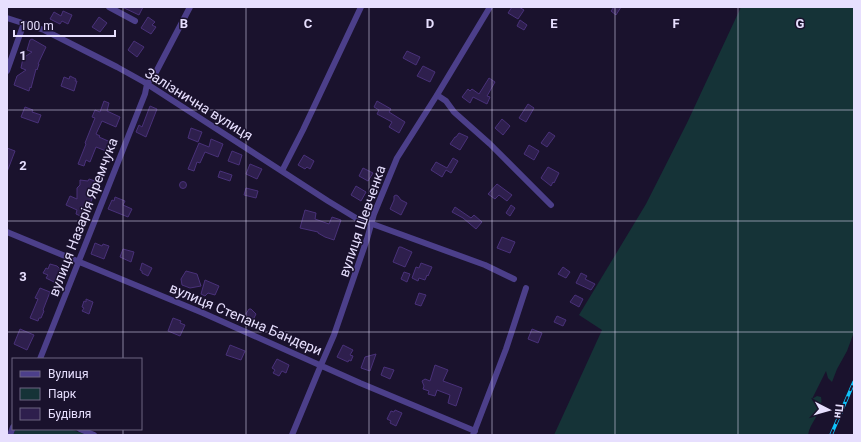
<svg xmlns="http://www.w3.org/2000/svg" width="861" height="442" viewBox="0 0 861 442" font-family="Roboto,sans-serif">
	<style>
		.green { fill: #153337 }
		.building { fill: #2e1f4d; stroke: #493179 }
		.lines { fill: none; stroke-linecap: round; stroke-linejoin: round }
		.street { stroke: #4c3f8a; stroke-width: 6 }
		.rail-casing { stroke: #0fc3fa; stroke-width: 3.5 }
		.rail { stroke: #1a122d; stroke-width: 2; stroke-dasharray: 6; stroke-linecap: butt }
		.grid { fill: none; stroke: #e7dffe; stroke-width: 1; stroke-opacity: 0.55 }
		.labels { text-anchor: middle; stroke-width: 3; stroke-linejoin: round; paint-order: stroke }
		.street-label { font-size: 14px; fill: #e7dffe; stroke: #1a122d }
		.grid-label { font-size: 13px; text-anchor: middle; font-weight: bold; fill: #e7dffe; stroke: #1a122d; stroke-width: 3; stroke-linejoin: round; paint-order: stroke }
	</style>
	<rect width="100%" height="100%" fill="#1a122d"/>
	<path class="green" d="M741,7H854V332L847,351L837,369L832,382L828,378L826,371L812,399L817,396L821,397C824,412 810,421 808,435H554L602,330L579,315L646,204L687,123Z
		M16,429H69L88,435H13Z"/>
	<path class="building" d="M122,7H143L139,15Z
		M512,7H519L524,10L518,19L508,13Z
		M614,7H621L616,15L611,11Z
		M63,11L72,15L68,24L62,21L60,24L50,19L54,12L61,16Z
		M99,17L107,23L100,32L92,27Z
		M148,17L155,22L152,25L156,27L151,34L141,28Z
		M520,20L527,25L524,30L517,26Z
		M32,39L46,47L38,64H39L37,70L36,69L31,88L30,87L29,91L14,85L17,76L26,70L21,68L23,58L32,52L27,50L30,40Z
		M134,41L144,47L137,57L128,50Z
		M407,51L420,57L416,65L403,58Z
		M423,66L435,72L430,82L417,76Z
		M70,76L76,79L75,81H77L74,91L61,86L64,77L69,79Z
		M489,78L495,82L487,96L490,97L487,104L473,97L470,103L462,97L468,89L470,91L472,89L479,94Z
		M104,101L109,103L107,111L120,117L116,127L102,121L96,134L100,136L99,137L115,144L111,153L96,147L90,162L86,160L84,166L78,164L86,144L85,143L95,118L92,117L95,110L100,112Z
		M377,101L391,109L389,112L405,122L399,133L389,127L392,122L377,114L379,110L374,107Z
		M528,104L534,108L526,122L519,118Z
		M150,106L157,109L146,137L136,132L139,125L142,127Z
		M25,107L33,110L32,112L41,115L38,123L21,117Z
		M502,119L510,126L503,135L495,128Z
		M191,128L202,132L198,142L188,138Z
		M549,132L555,136L547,147L541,143Z
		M459,133L468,137L460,150L450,144L455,137H456Z
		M211,139L223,144L218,157L205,152L200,163L197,162L194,171L188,169L199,143L209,147Z
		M529,145L539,151L534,160L524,154Z
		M7,148L15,151L7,172Z
		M232,151L242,155L239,165L228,161Z
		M304,155L314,161L310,169L307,167L305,169L298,165Z
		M453,158L458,161L451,173L446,170L442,177L431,170L436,162L447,168Z
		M250,164L262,169L257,179L246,174Z
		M548,167L559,173L554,183L553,182L551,186L541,178Z
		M363,168L373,173L368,181L359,176Z
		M220,171L232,175L230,181L218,177Z
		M89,179L95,181L94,183L97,185L85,218L76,214L77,210L66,205L70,196L77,199V188L80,185V180L88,181Z
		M179.5 185a3.5 3.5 0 1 1 7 0a3.5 3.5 0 1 1-7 0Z
		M497,184L512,195L507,201L499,195L495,199L488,194Z
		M356,186L366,192L361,201L351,195Z
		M246,188L258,191L256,198L244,195Z
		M396,195L398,196L401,200L407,203L401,215L390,209L394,200V196Z
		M115,197L125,201L123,205L132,209L128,217L108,209L112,200L114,201Z
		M511,205L515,208L510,216L506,213Z
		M455,207L471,218L474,215L482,222L476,229L463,218L452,212Z
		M305,210L316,213L315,219L329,224L332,217L341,220L334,240L325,237L318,233V232L300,228Z
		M502,237L515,242L510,253L497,248Z
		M95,243L102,246L103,244L109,246L104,259L91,254Z
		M399,247H401L412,252L405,267L393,262Z
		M123,249L134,252L131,262L120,257Z
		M142,263L152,268L148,276L142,273V271L140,270Z
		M421,263L432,267L428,276L427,275L425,280L419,278L418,281L412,278L416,267L419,268Z
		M50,264L57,266L60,269L56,283L46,278L48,275L43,273L46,268L48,269Z
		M563,267L570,272L566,278L558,274Z
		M186,271L197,274L201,286L190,288L182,285L181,279Z
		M404,272L410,274L407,282L401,279Z
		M581,273L587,276L585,279L595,284L591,290L576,283Z
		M205,280L219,286L215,295L208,293L205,296L201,294Z
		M40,288L50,292L43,310L44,311L41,318H39L38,321L30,318L38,299L35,298Z
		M419,293L426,295L421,306L415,304Z
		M575,295L583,299L579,307L570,302Z
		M86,299L93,302L89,314L82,311L84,308L82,307L84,301L86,302Z
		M249,309H251L256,314L253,320L244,317Z
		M557,316L566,320L563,326L554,322Z
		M173,318L181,321L180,323L185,325L180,336L168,331Z
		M20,329L34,335L27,350L14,344Z
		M532,329L542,333L538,343L528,339Z
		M230,345L245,351L241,360L226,355Z
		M343,345L353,350L350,355L353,356L351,361L349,360L348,362L337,357Z
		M376,354L370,371L361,368L365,357Z
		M277,359L289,365L286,373L282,371L279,376L273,373L275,370L272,368Z
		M435,365L448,370L443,381L462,388L456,406L448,403L450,395L437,390L435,396L428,394L429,391L423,389L424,386L422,381L425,379L430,381Z
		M384,367L394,370L390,379L381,375Z
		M395,410L402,413L396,426L390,423L391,421L387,419L391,411L394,412Z"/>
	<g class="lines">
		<path class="street" d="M109,7L135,21
			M7,18L44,30L117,67L144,82L328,201L356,218L485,265L514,279
			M7,71L24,23
			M437,95L446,101L454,112L490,144L551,205
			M282,171L303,130L361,7
			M7,232L203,313L360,383L475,431
			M40,359L145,94L147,84L156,72L190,7
			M80,429L94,435
			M10,435L13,427
			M292,435L321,365L334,335L367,239L374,214L397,158L437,95L490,7
			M473,435L506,349L526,288"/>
		<defs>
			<path id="rail" d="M831,435L854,382"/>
		</defs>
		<use href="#rail" class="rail-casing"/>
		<use href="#rail" class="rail"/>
	</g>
	<path class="grid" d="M123,7V359M246,7V435M369,7V435M492,7V435M615,7V435M738,7V435M7,110H854M7,221H854M7,332H854M123,429V435"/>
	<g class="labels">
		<g class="street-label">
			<text transform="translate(199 104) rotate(32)" y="5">Залізнична вулиця</text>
			<text transform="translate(83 217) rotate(-69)" y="5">вулиця Назарія Яремчука</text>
			<text transform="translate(362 221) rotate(-71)" y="5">вулиця Шевченка</text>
			<text transform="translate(246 319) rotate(23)" y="5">вулиця Степана Бандери</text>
		</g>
	</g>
	<g class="grid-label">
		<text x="184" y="28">B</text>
		<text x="308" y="28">C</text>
		<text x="430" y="28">D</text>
		<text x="554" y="28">E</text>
		<text x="676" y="28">F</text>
		<text x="800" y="28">G</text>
		<text x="23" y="60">1</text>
		<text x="23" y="170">2</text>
		<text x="23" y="281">3</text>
	</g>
	<rect width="861" height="442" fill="none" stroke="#e7dffe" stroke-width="16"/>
	<rect x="12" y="358" width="130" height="72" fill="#1a122d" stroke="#6c6481"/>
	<rect x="20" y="371" width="20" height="6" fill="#4c3f8a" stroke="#6c6481"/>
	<text x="48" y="378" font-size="12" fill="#e7dffe">Вулиця</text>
	<rect x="20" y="388" width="20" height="12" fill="#153337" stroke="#6c6481"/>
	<text x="48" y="398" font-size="12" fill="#e7dffe">Парк</text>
	<rect x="20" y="408" width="20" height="12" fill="#2e1f4d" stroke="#6c6481"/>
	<text x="48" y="418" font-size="12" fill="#e7dffe">Будівля</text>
	<g transform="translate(829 410) rotate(96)" stroke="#1a122d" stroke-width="3" paint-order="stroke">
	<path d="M0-3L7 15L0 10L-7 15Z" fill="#e7dffe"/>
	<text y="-6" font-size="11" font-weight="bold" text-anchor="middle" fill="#e7dffe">Пн</text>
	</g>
	<path d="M14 30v6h101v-6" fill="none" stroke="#e7dffe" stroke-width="2"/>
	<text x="20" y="30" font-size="12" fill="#e7dffe" stroke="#1a122d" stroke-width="3" paint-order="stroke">100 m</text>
</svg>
